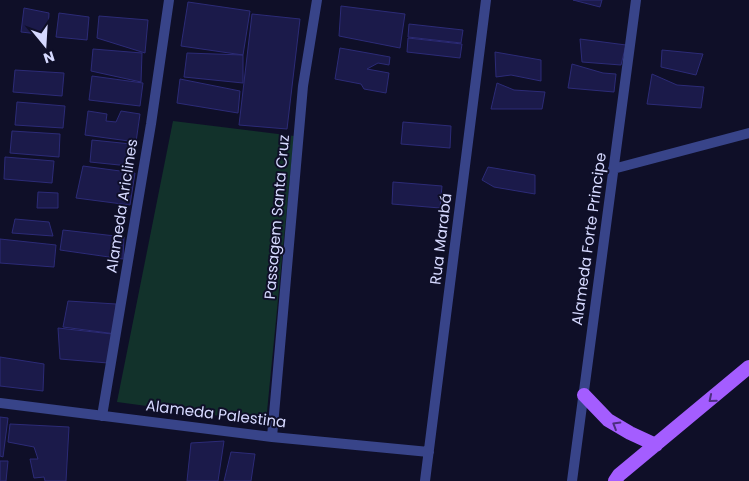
<svg xmlns="http://www.w3.org/2000/svg" width="749" height="481" viewBox="0 0 749 481" font-family="Poppins,sans-serif">
	<style>
		.green { fill: #12322b }
		.building { fill: #1b1a4a; stroke: #2c2b77 }
		.lines { fill: none; stroke-linecap: round; stroke-linejoin: round }
		.minor { stroke: #384489; stroke-width: 10 }
		.primary { stroke: #a45dff; stroke-width: 14 }
		.oneway { stroke: #4b2e7e }
		.labels { text-anchor: middle; stroke-width: 4; stroke-linejoin: round; paint-order: stroke }
		.street-label { font-size: 15px; fill: #d6d9ff; stroke: #0f0f28 }
	</style>
	<rect width="100%" height="100%" fill="#0f0f28"/>
	<path class="green" d="M173,121L294,136L266,422L117,402Z"/>
	<path class="building" d="M573,0H602L600,7Z
		M188,2L250,11L243,55L181,46Z
		M341,6L405,14L400,48L339,36Z
		M24,8L49,13L48,35L21,32Z
		M59,13L89,17L87,40L56,37Z
		M252,14L300,19L287,129L239,125Z
		M99,16L148,20L145,53L97,38Z
		M409,24L463,30L461,43L408,37Z
		M408,38L462,44L460,58L407,52Z
		M580,39L626,45L621,65L582,62Z
		M340,48L390,57L389,65L378,63L367,69L389,73L386,93L364,89L361,84L335,79Z
		M93,49L142,53L141,82L91,71Z
		M662,50L703,54L696,75L661,67Z
		M495,52L541,60V81L511,75L496,77Z
		M187,53L243,55V83L184,77Z
		M572,64L603,73L616,74L614,92L568,88Z
		M15,70L64,73L62,96L13,92Z
		M652,74L677,85L704,87L701,108L647,104Z
		M92,76L143,83L140,106L89,100Z
		M180,79L240,91L238,113L177,103Z
		M497,83L514,90L545,92L542,109H491Z
		M17,102L65,106L63,128L15,125Z
		M88,111L107,114L106,121L116,122L121,111L140,114L136,142L85,135Z
		M403,122L451,126L450,148L401,144Z
		M12,131L60,134L59,157L10,153Z
		M92,140L131,144L129,166L90,162Z
		M5,157L54,161L52,183L4,179Z
		M83,166L135,173L130,205L76,198Z
		M488,167L535,175V194L494,187L482,180Z
		M393,182L442,186L440,208L392,204Z
		M38,192L58,193V208H37Z
		M15,219L49,222L53,236L12,233Z
		M63,230L124,237L123,259L60,250Z
		M0,239L56,245L54,267L0,263Z
		M68,301L116,304V334L63,327Z
		M58,328L112,334L108,363L60,359Z
		M0,357L44,364L43,391L0,386Z
		M0,417L8,418L3,457L0,456Z
		M10,424L69,427L66,481H45L44,477L34,478L30,459H38L34,447L8,442Z
		M224,441L218,481H187L191,443Z
		M231,452L255,454L251,481H224Z
		M0,461H8L6,481H0Z"/>
	<g class="lines">
		<path class="minor" d="M613,169L749,133
			M0,403L272,437L429,452
			M102,416L151,124L169,0
			M272,437L303,86L317,0
			M425,481L486,0
			M572,481L636,0"/>
		<path class="primary" d="M584,395L608,420L630,433L656,445
			M615,481L619,475L749,367"/>
	</g>
	<defs><path id="oneway-chevron" d="M-2-3.5L2.5 0L-2 3.5" fill="none" stroke-width="1.6" stroke-linecap="round" stroke-linejoin="round" transform="scale(1.25)"/></defs>
	<g class="oneway">
		<use href="#oneway-chevron" transform="translate(712 399) rotate(140)"/>
		<use href="#oneway-chevron" transform="translate(616 425) rotate(-149)"/>
	</g>
	<g class="labels">
		<g class="street-label">
			<text transform="translate(122 206) rotate(-81)" y="5">Alameda Ariclines</text>
			<text transform="translate(277 217) rotate(-85)" y="5">Passagem Santa Cruz</text>
			<text transform="translate(441 239) rotate(-83)" y="5">Rua Marabá</text>
			<text transform="translate(589 239) rotate(-82)" y="5">Alameda Forte Principe</text>
			<text transform="translate(216 414) rotate(7)" y="5">Alameda Palestina</text>
		</g>
	</g>
	<g transform="translate(45 45) rotate(162)" stroke="#0f0f28" stroke-width="4" paint-order="stroke">
	<path d="M0-4L9 19L0 12L-9 19Z" fill="#d6d9ff"/>
	<text y="-8" font-size="14" font-weight="bold" text-anchor="middle" fill="#d6d9ff">N</text>
	</g>
</svg>
